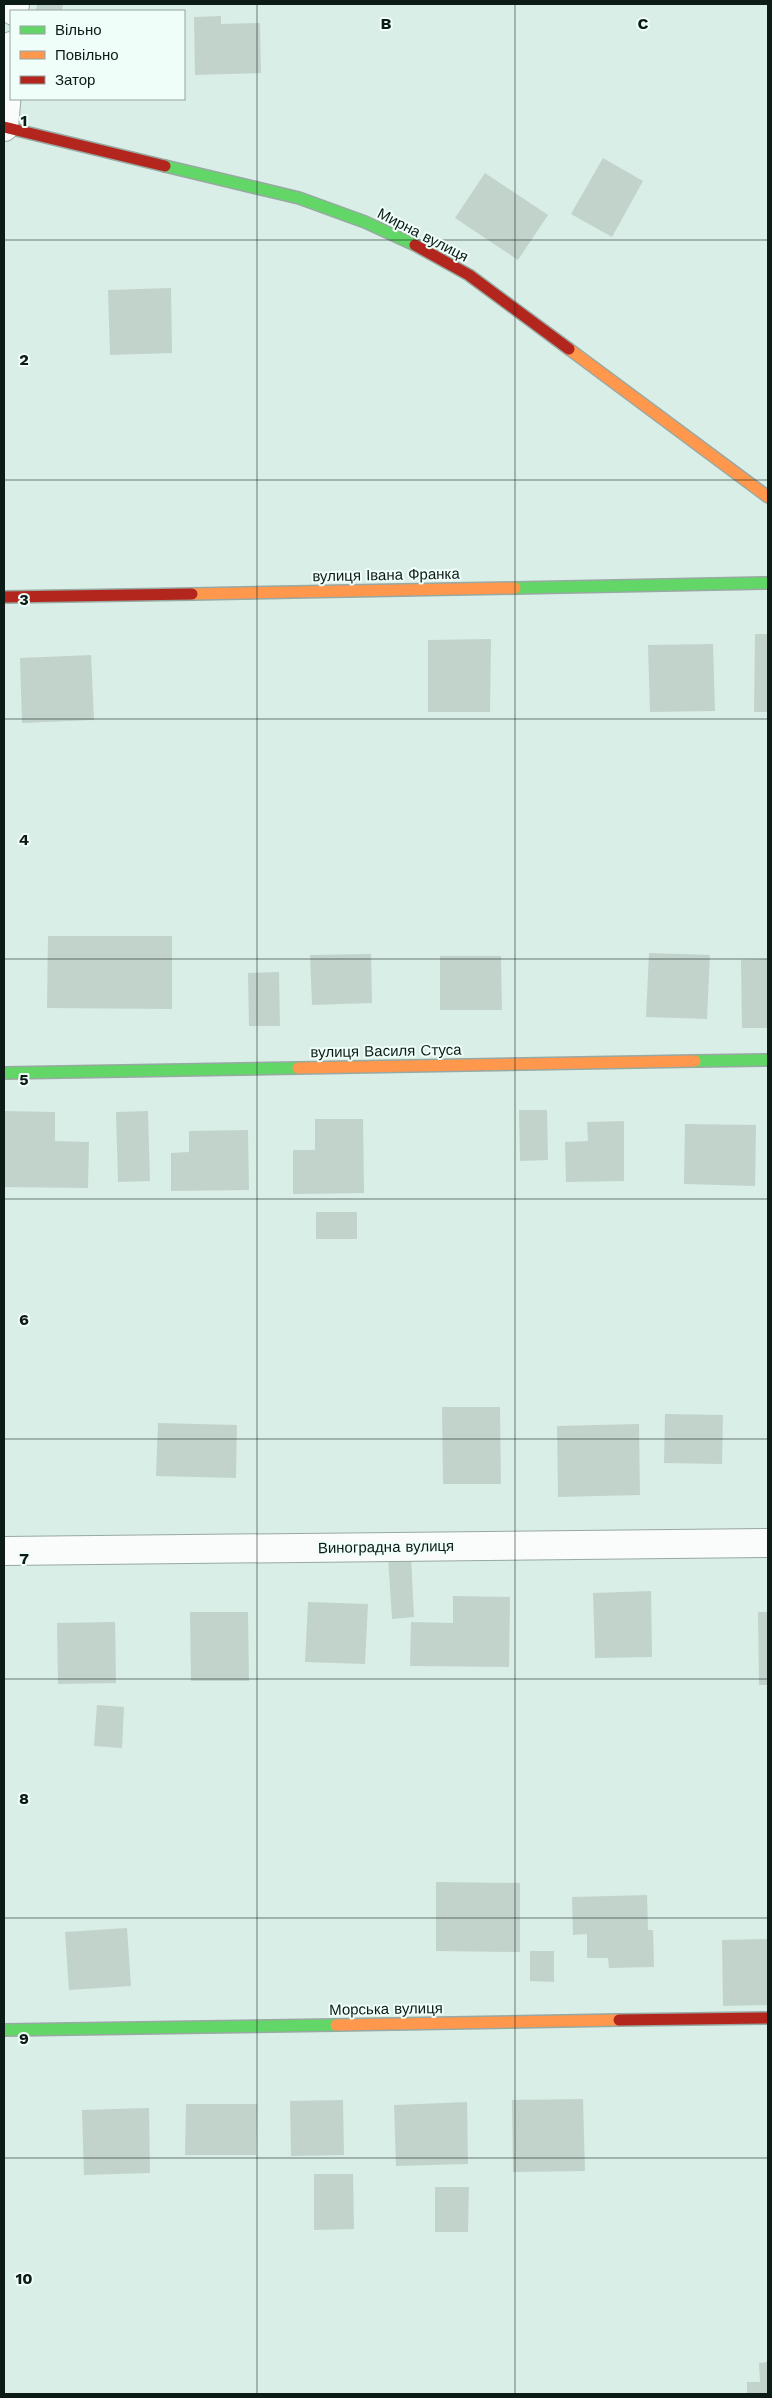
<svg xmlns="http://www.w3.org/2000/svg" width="772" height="2398" viewBox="0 0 772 2398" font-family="'Work Sans',sans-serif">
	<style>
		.building { fill: #c2d3cc }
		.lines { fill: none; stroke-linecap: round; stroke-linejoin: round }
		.street-casing { stroke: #98a8a2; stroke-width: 30 }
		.fast-casing { stroke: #98a8a2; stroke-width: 14 }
		.slow-casing { stroke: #98a8a2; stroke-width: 14 }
		.jam-casing { stroke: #98a8a2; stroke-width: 14 }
		.street { stroke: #f9fcfb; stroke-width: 28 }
		.fast { stroke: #63d668; stroke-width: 11 }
		.slow { stroke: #ff974d; stroke-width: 11 }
		.jam { stroke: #b3261e; stroke-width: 11 }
		.grid { fill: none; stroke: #0d1b17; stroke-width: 1; stroke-opacity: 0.55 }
		.labels { text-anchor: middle; stroke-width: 4; stroke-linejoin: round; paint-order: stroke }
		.street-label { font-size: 15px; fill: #0d1b17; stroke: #effef8 }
		.grid-label { font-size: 16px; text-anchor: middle; font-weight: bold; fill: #0d1b17; stroke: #effef8; stroke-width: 4; stroke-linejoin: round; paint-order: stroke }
	</style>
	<rect width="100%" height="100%" fill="#d9eee6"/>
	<path class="building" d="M37,4H63L62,11H36Z
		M221,16V24L260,23L261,73L195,75L194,17Z
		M603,158L643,181L612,237L571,214Z
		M485,173L548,215L518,260L455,218Z
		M171,288L172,353L110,355L108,290Z
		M755,634H768V712H754Z
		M491,639L490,712H428V640Z
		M713,644L715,711L650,712L648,645Z
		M91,655L94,720L22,723L20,658Z
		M48,936H172V1009L47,1008Z
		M649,953L710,955L707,1019L646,1017Z
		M371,954L372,1003L312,1005L310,955Z
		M440,956H501L502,1010H440Z
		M768,959V1028H742L741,960Z
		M279,972L280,1026H249L248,973Z
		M519,1110H547L548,1160L520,1161Z
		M4,1111L55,1112V1141L89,1142L88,1188L4,1187Z
		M148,1111L150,1181L118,1182L116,1112Z
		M315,1119H363L364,1193L293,1194V1150H315Z
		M624,1121V1181L566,1182L565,1142L588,1141L587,1122Z
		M685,1124L756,1125L755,1186L684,1184Z
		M248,1130L249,1190L171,1191V1153L189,1152V1131Z
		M316,1212H357V1239H316Z
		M442,1407H500L501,1484H443Z
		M665,1414L723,1415L722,1464L664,1463Z
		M158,1423L237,1425L236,1478L156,1476Z
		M639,1424L640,1495L558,1497L557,1426Z
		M411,1556L414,1617L392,1619L388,1557Z
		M651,1591L652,1657L595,1658L593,1593Z
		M453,1596L510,1597L509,1667L410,1666L411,1622L453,1623Z
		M308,1602L368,1604L365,1664L305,1662Z
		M190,1612H248L249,1681H191Z
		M758,1612H768V1685H759Z
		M115,1622L116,1683L58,1684L57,1623Z
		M97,1705L124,1707L122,1748L94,1746Z
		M436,1882L520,1883V1952L436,1951Z
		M647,1895L648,1930H653L654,1967L609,1968L608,1958H587V1934L573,1935L572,1897Z
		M127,1928L131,1986L69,1990L65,1932Z
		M768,1939V2005L723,2006L722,1940Z
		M530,1951H554V1982L530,1981Z
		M583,2099L585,2171L513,2172L512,2100Z
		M343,2100L344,2155L291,2156L290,2101Z
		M467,2102L468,2164L396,2166L394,2105Z
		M186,2104H257L256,2155H185Z
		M149,2108L150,2173L84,2175L82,2110Z
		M314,2174H353L354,2229L314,2230Z
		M435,2187H469L468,2232H435Z
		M768,2362V2394H747V2382H760L759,2363Z"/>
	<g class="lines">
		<defs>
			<path id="street" d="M14,11L15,4
				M4,127L11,46
				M4,1551L768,1543"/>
			<path id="fast" d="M165,166L299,198L365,222L415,245
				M515,588L768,583
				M695,1061L768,1060
				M4,1073L298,1068
				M4,2030L336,2025"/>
			<path id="slow" d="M569,349L768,497
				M192,594L515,588
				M298,1068L695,1061
				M336,2025L619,2020"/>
			<path id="jam" d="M4,127L165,166
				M415,245L469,275L569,349
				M4,597L192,594
				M619,2020L768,2018"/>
		</defs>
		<use href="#street" class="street-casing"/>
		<use href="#fast" class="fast-casing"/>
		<use href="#slow" class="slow-casing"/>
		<use href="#jam" class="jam-casing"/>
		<use href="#street" class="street"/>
		<use href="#fast" class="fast"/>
		<use href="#slow" class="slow"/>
		<use href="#jam" class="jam"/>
	</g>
	<path class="grid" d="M257,4V2394M515,4V2394M4,240H768M4,480H768M4,719H768M4,959H768M4,1199H768M4,1439H768M4,1679H768M4,1918H768M4,2158H768"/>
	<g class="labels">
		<g class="street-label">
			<text transform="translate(423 235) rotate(27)" y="5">Мирна вулиця</text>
			<text transform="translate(386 575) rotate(-1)" y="5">вулиця Івана Франка</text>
			<text transform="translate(386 1051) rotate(-1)" y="5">вулиця Василя Стуса</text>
			<text transform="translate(386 1547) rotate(-1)" y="5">Виноградна вулиця</text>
			<text transform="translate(386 2009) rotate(-1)" y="5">Морська вулиця</text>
		</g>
	</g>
	<g class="grid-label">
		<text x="386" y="29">B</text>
		<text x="643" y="29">C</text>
		<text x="24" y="126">1</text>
		<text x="24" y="365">2</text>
		<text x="24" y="605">3</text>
		<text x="24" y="845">4</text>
		<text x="24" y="1085">5</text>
		<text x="24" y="1325">6</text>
		<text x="24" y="1564">7</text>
		<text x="24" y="1804">8</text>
		<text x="24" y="2044">9</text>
		<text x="24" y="2284">10</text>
	</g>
	<rect width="772" height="2398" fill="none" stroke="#0d1b17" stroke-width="10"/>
	<rect x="10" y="10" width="175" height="90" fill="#effef8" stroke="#95a39e"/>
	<rect x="20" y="26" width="25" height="8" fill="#63d668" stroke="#95a39e"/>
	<text x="55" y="35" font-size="15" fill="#0d1b17">Вільно</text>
	<rect x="20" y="51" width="25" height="8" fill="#ff974d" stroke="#95a39e"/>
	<text x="55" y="60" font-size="15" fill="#0d1b17">Повільно</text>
	<rect x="20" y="76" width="25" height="8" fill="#b3261e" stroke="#95a39e"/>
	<text x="55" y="85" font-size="15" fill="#0d1b17">Затор</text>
</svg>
